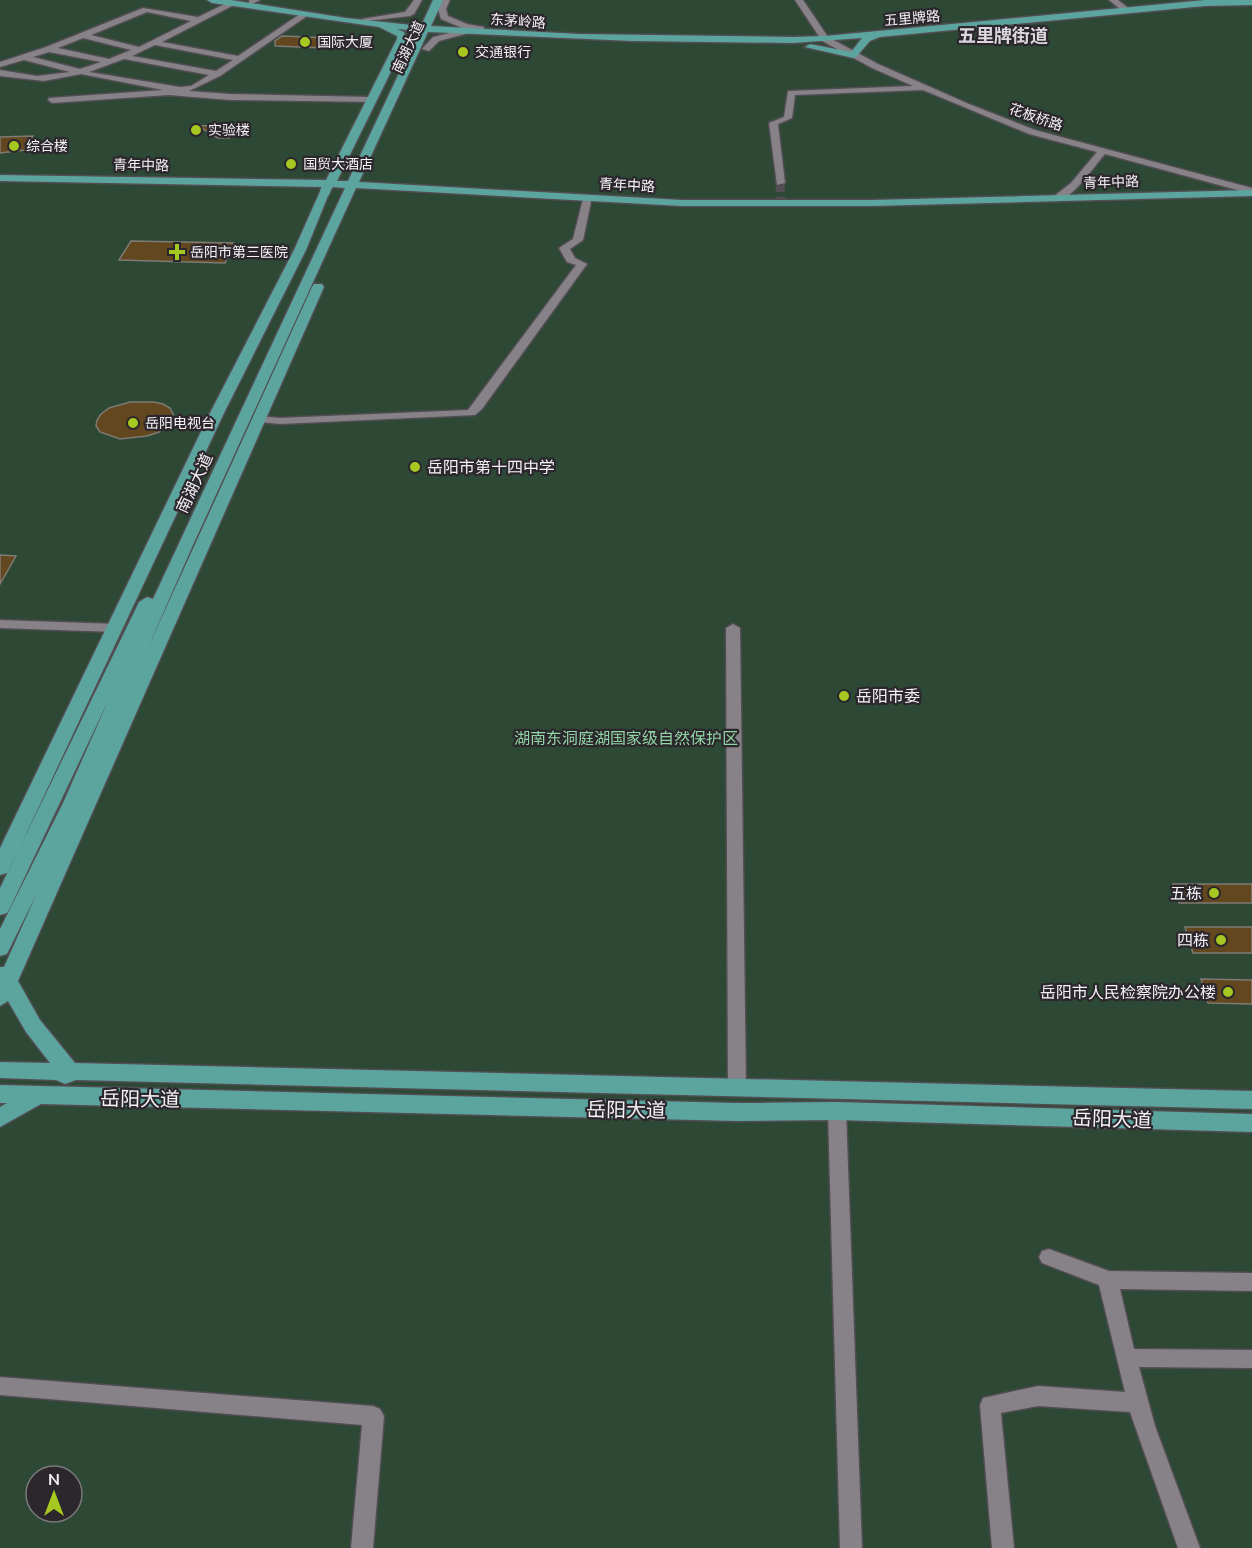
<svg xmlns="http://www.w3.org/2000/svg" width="1252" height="1548" viewBox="0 0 1252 1548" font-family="'Nunito Sans','Noto Sans SC',sans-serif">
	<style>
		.green { fill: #2d4835; fill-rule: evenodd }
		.building { fill: #63481f; stroke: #7e7a74; stroke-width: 1.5 }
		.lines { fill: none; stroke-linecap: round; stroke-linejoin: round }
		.minor-tunnel { stroke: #524e53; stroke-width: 9; stroke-dasharray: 9 4.5; stroke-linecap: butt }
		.minor-casing { stroke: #514d52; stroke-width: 3 }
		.major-casing { stroke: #514d52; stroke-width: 3 }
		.minor { fill: #868287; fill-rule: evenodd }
		.major { fill: #5ba59e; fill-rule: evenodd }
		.major-bridge-casing { stroke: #514d52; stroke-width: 12; stroke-linecap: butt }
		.major-bridge { stroke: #5ba59e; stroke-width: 10 }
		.poi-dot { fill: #a6c820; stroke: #2b272c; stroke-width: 2 }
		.labels { text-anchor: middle; stroke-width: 4.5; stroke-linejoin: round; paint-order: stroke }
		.far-street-label { font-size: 14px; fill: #f4f1f5; stroke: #2b272c }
		.far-poi-label { font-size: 14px; fill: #f4f1f5; stroke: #2b272c; text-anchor: start }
		.poi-label { font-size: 16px; fill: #f4f1f5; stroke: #2b272c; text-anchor: end }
		.street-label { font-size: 16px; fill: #f4f1f5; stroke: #2b272c }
		.park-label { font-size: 16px; fill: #90d5a4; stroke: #2b272c }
		.far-district-label { font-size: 18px; font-weight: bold; fill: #dcd7de; stroke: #2b272c }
		.near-street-label { font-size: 20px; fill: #f4f1f5; stroke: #2b272c }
	</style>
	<rect width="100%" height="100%" fill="#353136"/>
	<path class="green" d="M0,0H1252V1548H0ZM36,1476H72V1512H36Z"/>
	<path class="building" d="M282,36L331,38L325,48L275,46V41Z
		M236,125L229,138H218L198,126Z
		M33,136L25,150L0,153V137Z
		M131,241L234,243L225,263L119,260Z
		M130,402H154L163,404L170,408L173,414V420L159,432L147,436L120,439L100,432L96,426L97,420L101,414L109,408Z
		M0,555L16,556L0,584Z
		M1173,884H1252V903H1179Z
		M1185,927H1252V953H1193Z
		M1201,979L1252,980V1004L1208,1003Z"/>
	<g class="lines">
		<path class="minor-tunnel" d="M780,183L781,203"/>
		<defs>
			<path id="minor" d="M249,0H260L252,4H249Z
				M414,0H422L414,14L410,16L366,21L362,19L405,12Z
				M442,0H450L446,9L448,16L467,24L484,27V31L462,28L441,19L438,9Z
				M795,0H803L828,37L878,64L969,104L1035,130L1252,188V194L1105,154C1093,167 1071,203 1053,201V197L1071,183L1097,152L1029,134L923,90L795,95L792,118L778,124L785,183L777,185L769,123L784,117L788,91L913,86L872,68L822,41Z
				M1109,0H1118L1132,11L1125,13Z
				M231,1L235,3L234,5L162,42L238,56L303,12L310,14L220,76L189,91L230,94L371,97L375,100L374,102L230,100L169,95L52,103L48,100L49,98L163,90L81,74L44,81L0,76V70L37,76L70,72L24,60L0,67V62L46,47L143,8L198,17ZM147,12L191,21L139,47L91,35ZM83,38L131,50L109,59L58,48ZM155,45L233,60L216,71L132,56ZM49,52L101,62L80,69L33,57ZM124,59L209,75L191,86L180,87L89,72Z
				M466,29L470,31L469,33L439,41L429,51L422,49L433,37Z
				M584,195L592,197L583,240L570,249L575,258L587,264L482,409L475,415L280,424L259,422L253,419L259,416L280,418L468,410L576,265L567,262L559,248L573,239Z
				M0,620L116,624L123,628L116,632L0,628Z
				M733,624L740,628L746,1088L743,1093L737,1095L731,1093L728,1088L726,628Z
				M837,1104L843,1106L846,1111L862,1548H840L828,1111L831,1106Z
				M1049,1249L1109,1271L1252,1273V1291L1120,1289L1134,1349L1252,1350V1368L1139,1367L1155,1426L1200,1548H1178L1130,1412L1038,1406L1001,1413L1014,1548H992L980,1405L983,1398L1038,1386L1125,1392L1099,1285L1042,1263L1039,1257L1042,1251Z
				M0,1377L373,1406L380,1409L384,1416L373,1548H351L362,1425L0,1395Z"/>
			<path id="major" d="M207,0H231L346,18L421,26L433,0H443L431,26L579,34L793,37L825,36L1205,0H1252V5L1205,6L880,37L870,41L856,57L853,58L805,47L810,44L851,52L862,38L793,43L632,41L428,32L359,182L682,200H872L1252,190V196L872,206H682L356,188L193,545L146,652L312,287L314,284H322L324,287L18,981L40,1020L75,1063L1252,1091V1109L76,1080L65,1084L56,1080L0,1078V1062L50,1063L26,1032L8,1001L0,1006V967H4L37,893L7,954L0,956V929L63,803L109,699L10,908L7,913L0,915V888L139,602L147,597L153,599L345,188L333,187L330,191L306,250L224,413L10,868L7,873L0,875V848L210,413L294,250L322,187L0,181V175L326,180L397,39V36L379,27L212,3ZM397,29L419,31L348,181H337L407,39L404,32Z
				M0,1085L737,1103L837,1102L1252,1114V1132L837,1120L737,1121L41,1104L0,1127V1107L7,1103H0Z"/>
		</defs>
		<use href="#minor" class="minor-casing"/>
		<use href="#major" class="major-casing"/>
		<use href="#minor" class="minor"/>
		<use href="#major" class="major"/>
		<defs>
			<path id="major-bridge" d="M325,192L326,189"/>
		</defs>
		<use href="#major-bridge" class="major-bridge-casing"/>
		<use href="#major-bridge" class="major-bridge"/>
	</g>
	<g class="poi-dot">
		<circle cx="305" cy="42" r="6"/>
		<circle cx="463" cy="52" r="6"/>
		<circle cx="196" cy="130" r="6"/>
		<circle cx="14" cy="146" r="6"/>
		<circle cx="291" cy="164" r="6"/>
		<path d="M174 243h6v6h6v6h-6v6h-6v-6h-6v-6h6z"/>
		<circle cx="133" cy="423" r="6"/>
		<circle cx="415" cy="467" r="6"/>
		<circle cx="844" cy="696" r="6"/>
		<circle cx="1214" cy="893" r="6"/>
		<circle cx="1221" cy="940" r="6"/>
		<circle cx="1228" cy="992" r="6"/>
	</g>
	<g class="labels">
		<g class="far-street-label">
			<text transform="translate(912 18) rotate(-5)" y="5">五里牌路</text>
			<text transform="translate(518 21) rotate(4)" y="5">东茅岭路</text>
			<text transform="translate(408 47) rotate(-65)" y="5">南湖大道</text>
			<text transform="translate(1036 117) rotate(19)" y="5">花板桥路</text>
			<text transform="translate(141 165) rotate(1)" y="5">青年中路</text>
			<text transform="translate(1111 182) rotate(-2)" y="5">青年中路</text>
			<text transform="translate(627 185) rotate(3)" y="5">青年中路</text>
		</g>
		<g class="far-poi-label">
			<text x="317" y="47">国际大厦</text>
			<text x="475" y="57">交通银行</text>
			<text x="208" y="135">实验楼</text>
			<text x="26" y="151">综合楼</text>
			<text x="303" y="169">国贸大酒店</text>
			<text x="190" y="257">岳阳市第三医院</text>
			<text x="145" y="428">岳阳电视台</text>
		</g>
		<g class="poi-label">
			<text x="427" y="473" text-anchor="start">岳阳市第十四中学</text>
			<text x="856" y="702" text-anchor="start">岳阳市委</text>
			<text x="1202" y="899">五栋</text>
			<text x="1209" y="946">四栋</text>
			<text x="1216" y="998">岳阳市人民检察院办公楼</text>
		</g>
		<g class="street-label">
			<text transform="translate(194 483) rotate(-65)" y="6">南湖大道</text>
		</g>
		<g class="park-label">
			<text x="626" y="744">湖南东洞庭湖国家级自然保护区</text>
		</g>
		<g class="far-district-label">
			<text x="1003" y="42">五里牌街道</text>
		</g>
		<g class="near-street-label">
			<text transform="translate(140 1099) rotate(1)" y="7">岳阳大道</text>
			<text transform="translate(626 1110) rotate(1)" y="7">岳阳大道</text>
			<text transform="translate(1112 1119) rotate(2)" y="7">岳阳大道</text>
		</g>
	</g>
	<g transform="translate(54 1494)"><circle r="28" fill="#2b272c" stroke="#7b787c" stroke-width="1.5"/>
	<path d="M0-4.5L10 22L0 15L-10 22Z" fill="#a6c820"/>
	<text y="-9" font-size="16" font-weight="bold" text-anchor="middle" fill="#f4f1f5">N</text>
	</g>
</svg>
